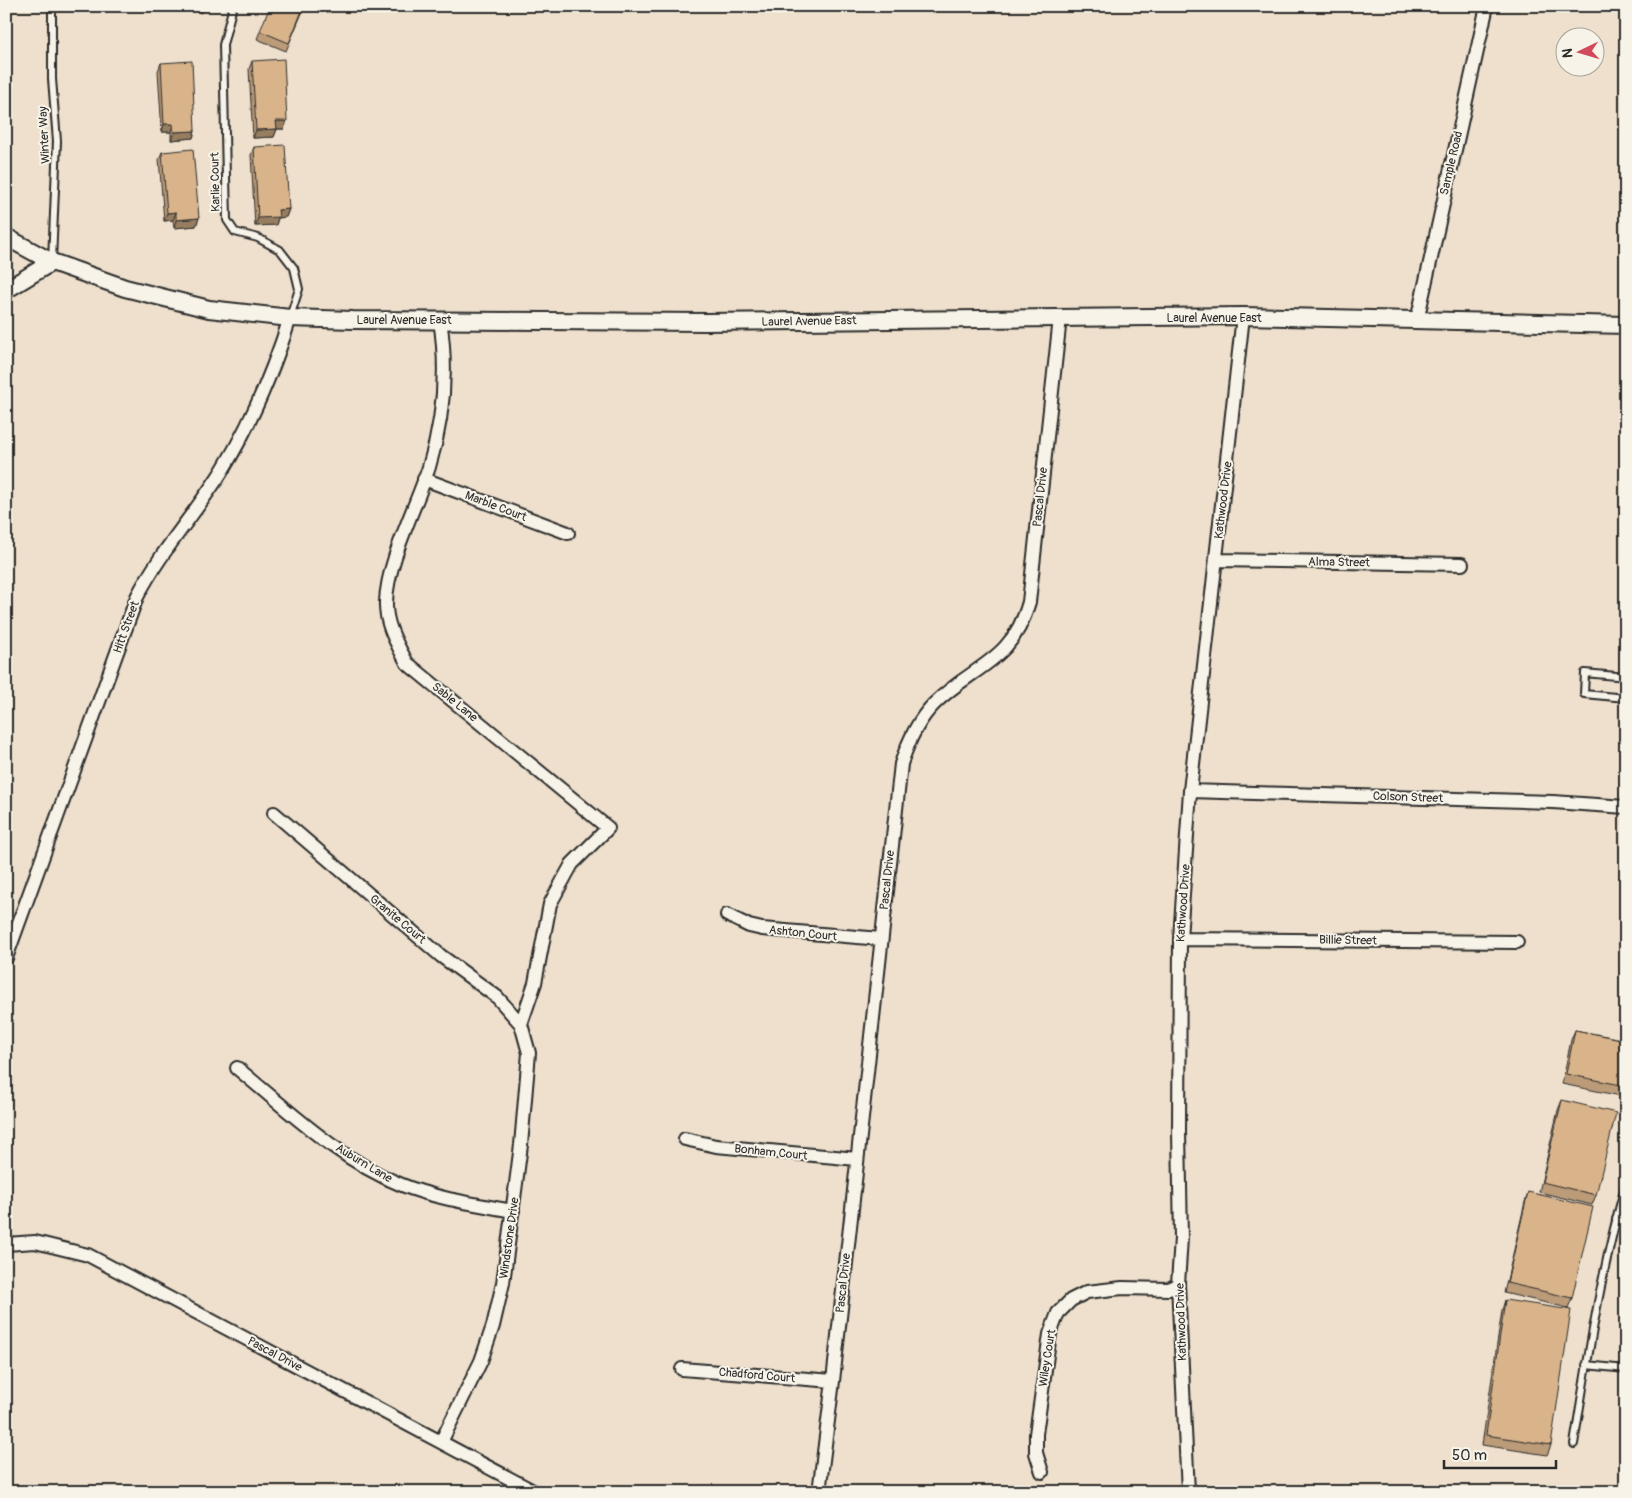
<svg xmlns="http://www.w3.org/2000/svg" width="1632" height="1498" viewBox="0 0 1632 1498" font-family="Pangolin,sans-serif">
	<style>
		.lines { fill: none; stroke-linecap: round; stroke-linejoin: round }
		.service-casing { stroke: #2b2b2b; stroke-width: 10 }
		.minor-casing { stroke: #2b2b2b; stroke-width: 16 }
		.tertiary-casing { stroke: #2b2b2b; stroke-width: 20 }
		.service { stroke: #f7f3e8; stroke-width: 6 }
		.minor { stroke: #f7f3e8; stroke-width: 12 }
		.tertiary { stroke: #f7f3e8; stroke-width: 16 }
		.wall { fill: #bb9b78; stroke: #2b2b2b }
		.shaded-wall { fill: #987e61; stroke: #2b2b2b }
		.building { fill: #d9b48b; stroke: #2b2b2b }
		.labels { text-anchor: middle; stroke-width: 4; stroke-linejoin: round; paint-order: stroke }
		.street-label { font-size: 12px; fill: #2b2b2b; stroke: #f7f3e8 }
	</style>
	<rect width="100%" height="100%" fill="#eee0cc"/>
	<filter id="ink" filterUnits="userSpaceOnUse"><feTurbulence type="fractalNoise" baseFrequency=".02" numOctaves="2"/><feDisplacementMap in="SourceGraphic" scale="10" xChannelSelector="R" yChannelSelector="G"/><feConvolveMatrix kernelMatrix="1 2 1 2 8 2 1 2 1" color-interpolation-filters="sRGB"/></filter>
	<g filter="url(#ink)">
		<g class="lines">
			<defs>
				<path id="service" d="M52,6V79L57,141L52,261
					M233,6L223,45L227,220L235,232L258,238L280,250L294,268L299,289L290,317
					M1626,677L1585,673L1584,694L1626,698
					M1616,1219L1626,1221
					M1586,1365L1626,1369
					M1574,1444C1588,1357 1601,1269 1626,1184"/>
				<path id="minor" d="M440,320C448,371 444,418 429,467C416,507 387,562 386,602C385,624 397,644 407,663L608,828L572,864L550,904L535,983L521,1024
					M1417,321L1487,6
					M424,479L568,533
					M1216,560L1462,564
					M1190,791L1553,802L1626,807
					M274,813L441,956L497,997L521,1024L529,1053L521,1145L503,1283L493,1326L481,1361L441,1442
					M727,915L749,926L762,929L881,939
					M1180,939L1517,942
					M6,958L137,597C160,552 195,514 222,471C251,424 273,371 290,318
					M237,1068C288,1110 339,1160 402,1185C437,1199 476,1204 513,1211
					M685,1139L716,1146L857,1159
					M6,1244L35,1242L88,1255L535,1492
					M682,1369L833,1381
					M1042,1472L1036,1453V1434L1050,1334L1058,1313L1071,1300L1087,1292L1122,1288L1169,1289L1178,1284
					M819,1492L833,1381L901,764C908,742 917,721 934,704C973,665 1012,663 1029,602L1060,318
					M1188,1492L1178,1284L1181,1238L1179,1132L1180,939L1190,791L1243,316"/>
				<path id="tertiary" d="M6,237L52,262L125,288L209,309L290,318L353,320L707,322L1243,316L1626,325
					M6,290L52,262"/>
			</defs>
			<use href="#service" class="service-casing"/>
			<use href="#minor" class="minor-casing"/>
			<use href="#tertiary" class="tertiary-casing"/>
			<use href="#service" class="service"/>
			<use href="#minor" class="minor"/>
			<use href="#tertiary" class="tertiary"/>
		</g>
		<path class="wall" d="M186,6H205L201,13Z
			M305,6L286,51L257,39L260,31Z
			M252,61L284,129H277L274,137L253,138L249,69Z
			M161,63L195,131L193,138L171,140V132H162L158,71Z
			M254,147L289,209L286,217L278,218L276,225L255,226L251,155Z
			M162,152L199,218L196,226L174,228L173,220L164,221L159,159Z
			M1575,1030L1626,1040V1097L1562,1084L1571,1040Z
			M1562,1100L1596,1195L1592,1205L1539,1192L1558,1110Z
			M1528,1192L1572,1298L1568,1308L1504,1293L1525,1202Z
			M1505,1300L1551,1445L1547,1455L1482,1445L1502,1310Z"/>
		<path class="shaded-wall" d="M276,121H287L284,129H274Z
			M164,124H173L171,132H162Z
			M277,129L274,137L253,138L256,130Z
			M195,131L193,138L171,140L174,132Z
			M289,209L286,217L278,218L276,225L255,226L258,218L278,210Z
			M176,212L173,220L164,221L167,213Z
			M199,218L196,226L174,228L176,220Z"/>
		<path class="building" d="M270,6H304L289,43L260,31Z
			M284,59L287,121H276L277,129L256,130L252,61Z
			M192,61L195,131L174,132L173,124H164L161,63Z
			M285,145L289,209L278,210L279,217L258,218L254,147Z
			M193,149L199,218L176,220V212L167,213L162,152Z
			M1575,1030L1626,1040V1086L1566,1074Z
			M1562,1100L1616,1113L1596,1195L1542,1182Z
			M1528,1192L1593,1207L1572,1298L1507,1283Z
			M1505,1300L1571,1310L1551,1445L1486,1435Z"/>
	</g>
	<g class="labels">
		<g class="street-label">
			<text transform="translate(44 135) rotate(-93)" y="4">Winter Way</text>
			<text transform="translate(1451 163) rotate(-77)" y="4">Sample Road</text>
			<text transform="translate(215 182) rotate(-91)" y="4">Karlie Court</text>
			<text x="1214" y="322">Laurel Avenue East</text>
			<text x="404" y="324">Laurel Avenue East</text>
			<text transform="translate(809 321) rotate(-1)" y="4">Laurel Avenue East</text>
			<text transform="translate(1040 497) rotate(-84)" y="4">Pascal Drive</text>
			<text transform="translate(1223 500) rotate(-83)" y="4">Kathwood Drive</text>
			<text transform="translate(496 506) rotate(21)" y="4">Marble Court</text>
			<text transform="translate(1339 562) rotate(1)" y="4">Alma Street</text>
			<text transform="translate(126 627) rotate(-70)" y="4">Hitt Street</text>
			<text transform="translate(455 702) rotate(39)" y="4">Sable Lane</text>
			<text transform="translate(1408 797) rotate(2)" y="4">Colson Street</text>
			<text transform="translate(887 880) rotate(-84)" y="4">Pascal Drive</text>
			<text transform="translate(1183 903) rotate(-86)" y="4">Kathwood Drive</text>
			<text transform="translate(398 919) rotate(40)" y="4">Granite Court</text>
			<text transform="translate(803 933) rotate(6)" y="4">Ashton Court</text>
			<text transform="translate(1348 940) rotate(1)" y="4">Billie Street</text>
			<text transform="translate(771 1152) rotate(6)" y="4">Bonham Court</text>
			<text transform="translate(364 1163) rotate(31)" y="4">Auburn Lane</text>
			<text transform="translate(509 1238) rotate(-82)" y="4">Windstone Drive</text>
			<text transform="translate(843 1283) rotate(-84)" y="4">Pascal Drive</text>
			<text transform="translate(1181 1322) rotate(-92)" y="4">Kathwood Drive</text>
			<text transform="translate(275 1354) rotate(28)" y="4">Pascal Drive</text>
			<text transform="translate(1047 1358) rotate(-81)" y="4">Wiley Court</text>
			<text transform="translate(757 1375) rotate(5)" y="4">Chadford Court</text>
		</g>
	</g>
	<rect width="1632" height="1498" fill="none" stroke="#f7f3e8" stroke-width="25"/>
	<rect x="12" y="12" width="1607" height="1473" fill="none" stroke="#2b2b2b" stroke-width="2" filter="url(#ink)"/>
	<g transform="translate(1580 52) rotate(265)"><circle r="24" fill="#f7f3e8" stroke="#a5a39c"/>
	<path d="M0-4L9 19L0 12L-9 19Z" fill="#d1495b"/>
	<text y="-8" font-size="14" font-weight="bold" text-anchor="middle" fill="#2b2b2b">N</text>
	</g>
	<path d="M1444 1460v8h112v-8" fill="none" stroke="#2b2b2b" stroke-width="2.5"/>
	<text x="1452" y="1460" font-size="15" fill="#2b2b2b" stroke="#f7f3e8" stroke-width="4" paint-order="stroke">50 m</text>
</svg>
